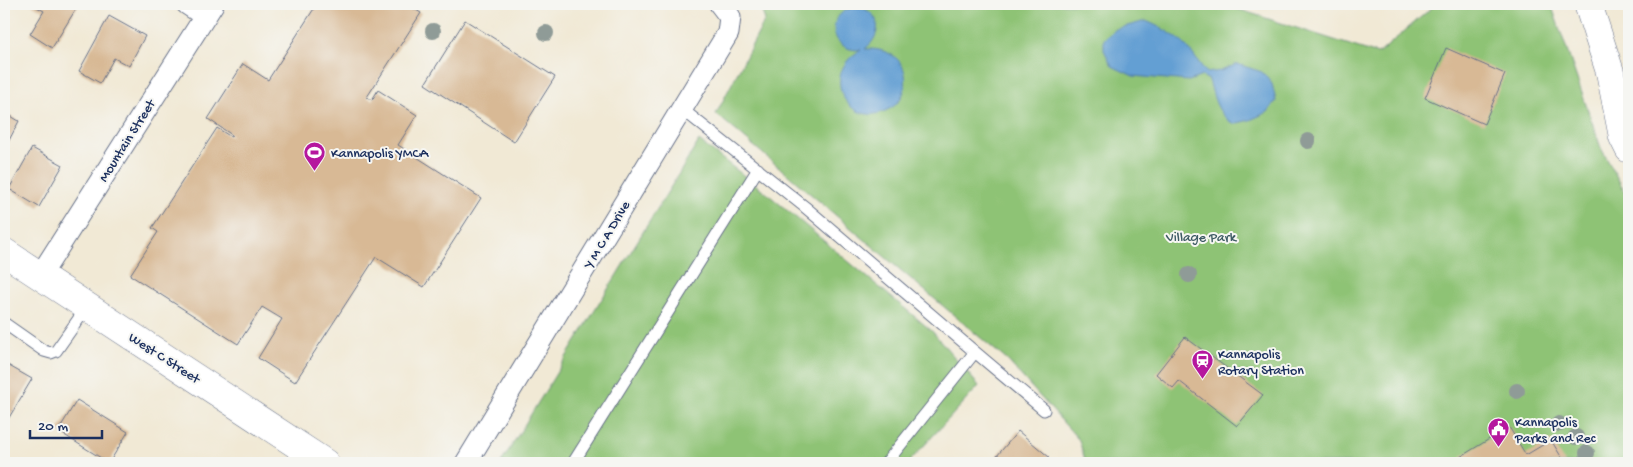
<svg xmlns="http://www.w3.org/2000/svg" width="1633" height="467" viewBox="0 0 1633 467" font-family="'Gochi Hand',sans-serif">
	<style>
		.green { fill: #8ec375; stroke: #54796a }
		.water { fill: #639fd3; stroke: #3f6798 }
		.building { fill: #d8b995 }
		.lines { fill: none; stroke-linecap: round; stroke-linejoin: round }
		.lane-casing { stroke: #667088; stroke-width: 13 }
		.street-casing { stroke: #667088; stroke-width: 23 }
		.secondary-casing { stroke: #667088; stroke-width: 29 }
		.lane { stroke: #fff; stroke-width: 11 }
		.street { stroke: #fff; stroke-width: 21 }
		.secondary { stroke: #fff; stroke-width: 28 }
		.tree { fill: #8f9b97 }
		.labels { text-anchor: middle; stroke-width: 4; stroke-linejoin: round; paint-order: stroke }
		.street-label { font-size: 14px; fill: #1b2f5e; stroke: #f6f6f2 }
		.poi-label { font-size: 14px; fill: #1b2f5e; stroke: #f6f6f2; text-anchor: start }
		.park-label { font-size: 14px; fill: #3e5b65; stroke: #f6f6f2 }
	</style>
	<rect width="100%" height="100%" fill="#f6f6f2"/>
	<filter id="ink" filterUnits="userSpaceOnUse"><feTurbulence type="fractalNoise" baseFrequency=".02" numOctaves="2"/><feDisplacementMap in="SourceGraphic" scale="10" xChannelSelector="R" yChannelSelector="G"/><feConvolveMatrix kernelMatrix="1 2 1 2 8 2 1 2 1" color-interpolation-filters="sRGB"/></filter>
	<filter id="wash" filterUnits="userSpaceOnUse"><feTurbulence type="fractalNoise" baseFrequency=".0096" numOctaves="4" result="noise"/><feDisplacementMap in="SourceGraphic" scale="20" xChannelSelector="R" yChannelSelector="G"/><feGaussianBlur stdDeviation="1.12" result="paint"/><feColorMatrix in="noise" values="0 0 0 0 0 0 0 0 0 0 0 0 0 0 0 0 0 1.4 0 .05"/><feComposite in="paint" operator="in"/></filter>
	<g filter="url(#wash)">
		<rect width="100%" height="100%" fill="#f1e9d5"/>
		<path class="green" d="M759,4H1222L1378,54L1436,4H1551L1601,148L1629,199V463H1086L1079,440L1008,361L716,114L765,20Z
			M699,141L764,191L932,331L979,386L908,463H501Z"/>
		<path class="water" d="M857,7C882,11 883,35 865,49C889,48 909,60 905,87C903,97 897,106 887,110C849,130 817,74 861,50C828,52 824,11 857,7Z
			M1146,21C1160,27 1176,35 1187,47C1194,55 1200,65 1207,73L1221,71L1237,64L1262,72L1272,84L1276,101L1268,112L1250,120L1233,124C1215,110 1215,100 1209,80L1202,76L1189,81L1133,76L1112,66L1104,50V39L1116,29Z"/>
		<g id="blocks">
			<path class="building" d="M31,4H79L52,48L30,34L44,11Z
				M317,4H406L421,13L367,97L372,100L378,90L417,115L398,145L481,198L424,287L376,257L295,382L258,358L282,319L262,307L238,344L130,275L158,232L152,228L217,128L231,137L232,135L208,119L243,64L268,80Z
				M109,16L145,36L129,66L114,58L100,83L79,71Z
				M465,20L555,77L514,142L425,84Z
				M1446,48L1505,74L1484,124L1425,98Z
				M4,112L19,121L4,150Z
				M32,148L63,165L39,207L9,189Z
				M1185,337L1263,395L1237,426L1179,381L1173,388L1156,374Z
				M4,363L32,379L4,426Z
				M77,400L128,432L109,463L58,431Z
				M1509,427L1526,455L1551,440L1565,463H1465L1460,457Z
				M1018,431L1049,457L1043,463H991Z"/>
		</g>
	</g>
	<g filter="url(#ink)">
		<use href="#blocks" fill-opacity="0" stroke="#667088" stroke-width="1"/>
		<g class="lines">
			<defs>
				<path id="lane" d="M682,109L805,207L975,352L1044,410
					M4,323L44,351L51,353L56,351L87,307
					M573,463L758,169
					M886,463L975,352"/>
				<path id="street" d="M187,4L205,16
					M40,276L213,4
					M466,463L728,33L730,17L720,4"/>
				<path id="secondary" d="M1588,4L1610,72L1623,137L1629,149
					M4,252L325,463"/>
			</defs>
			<use href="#lane" class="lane-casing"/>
			<use href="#street" class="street-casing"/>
			<use href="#secondary" class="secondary-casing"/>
			<use href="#lane" class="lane"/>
			<use href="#street" class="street"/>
			<use href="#secondary" class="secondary"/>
		</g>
		<g class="tree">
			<circle cx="433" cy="31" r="8"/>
			<circle cx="546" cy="33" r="8"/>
			<circle cx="1308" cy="141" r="8"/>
			<circle cx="1189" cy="275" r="8"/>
			<circle cx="1517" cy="391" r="8"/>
			<circle cx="1559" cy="424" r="8"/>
			<circle cx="1576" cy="437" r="8"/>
			<circle cx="1587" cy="453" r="8"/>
		</g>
	</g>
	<defs>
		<symbol id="stadium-pin" viewBox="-11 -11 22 30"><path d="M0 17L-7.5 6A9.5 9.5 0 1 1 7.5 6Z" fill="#b5179e" stroke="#f6f6f2"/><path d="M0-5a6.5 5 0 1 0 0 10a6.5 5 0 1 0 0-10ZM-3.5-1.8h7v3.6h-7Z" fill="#fff"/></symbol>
		<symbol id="station-pin" viewBox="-11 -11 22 30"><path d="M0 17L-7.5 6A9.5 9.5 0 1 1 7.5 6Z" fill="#b5179e" stroke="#f6f6f2"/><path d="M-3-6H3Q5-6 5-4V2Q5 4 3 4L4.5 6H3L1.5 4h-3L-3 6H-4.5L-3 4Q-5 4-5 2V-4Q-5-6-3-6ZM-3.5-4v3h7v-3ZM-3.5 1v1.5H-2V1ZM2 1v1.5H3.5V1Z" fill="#fff"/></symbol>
		<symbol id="civic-pin" viewBox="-11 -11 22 30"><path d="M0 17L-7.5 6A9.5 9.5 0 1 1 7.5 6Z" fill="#b5179e" stroke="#f6f6f2"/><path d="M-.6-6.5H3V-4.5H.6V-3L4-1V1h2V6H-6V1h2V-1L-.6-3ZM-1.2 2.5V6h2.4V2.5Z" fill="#fff"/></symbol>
	</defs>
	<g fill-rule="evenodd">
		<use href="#stadium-pin" x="302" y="140" width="25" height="34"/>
		<use href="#station-pin" x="1190" y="348" width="25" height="34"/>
		<use href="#civic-pin" x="1486" y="416" width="25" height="34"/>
	</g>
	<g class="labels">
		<g class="street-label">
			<text transform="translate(126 140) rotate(-58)" y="5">Mountain Street</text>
			<text transform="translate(606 234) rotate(-59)" y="5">Y M C A Drive</text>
			<text transform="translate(165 357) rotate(33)" y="5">West C Street</text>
		</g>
		<g class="poi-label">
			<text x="331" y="157">Kannapolis YMCA</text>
			<text x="1218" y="358">Kannapolis<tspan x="1218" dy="16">Rotary Station</tspan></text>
			<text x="1515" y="426">Kannapolis<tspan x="1515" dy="16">Parks and Rec</tspan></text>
		</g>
		<g class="park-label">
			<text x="1201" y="241">Village Park</text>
		</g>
	</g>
	<rect width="1633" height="467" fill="none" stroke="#f6f6f2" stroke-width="20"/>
	<path d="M30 430v8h72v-8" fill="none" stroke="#1b2f5e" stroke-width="2.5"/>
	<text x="38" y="430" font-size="15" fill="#1b2f5e" stroke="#f6f6f2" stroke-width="4" paint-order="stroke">20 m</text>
</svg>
